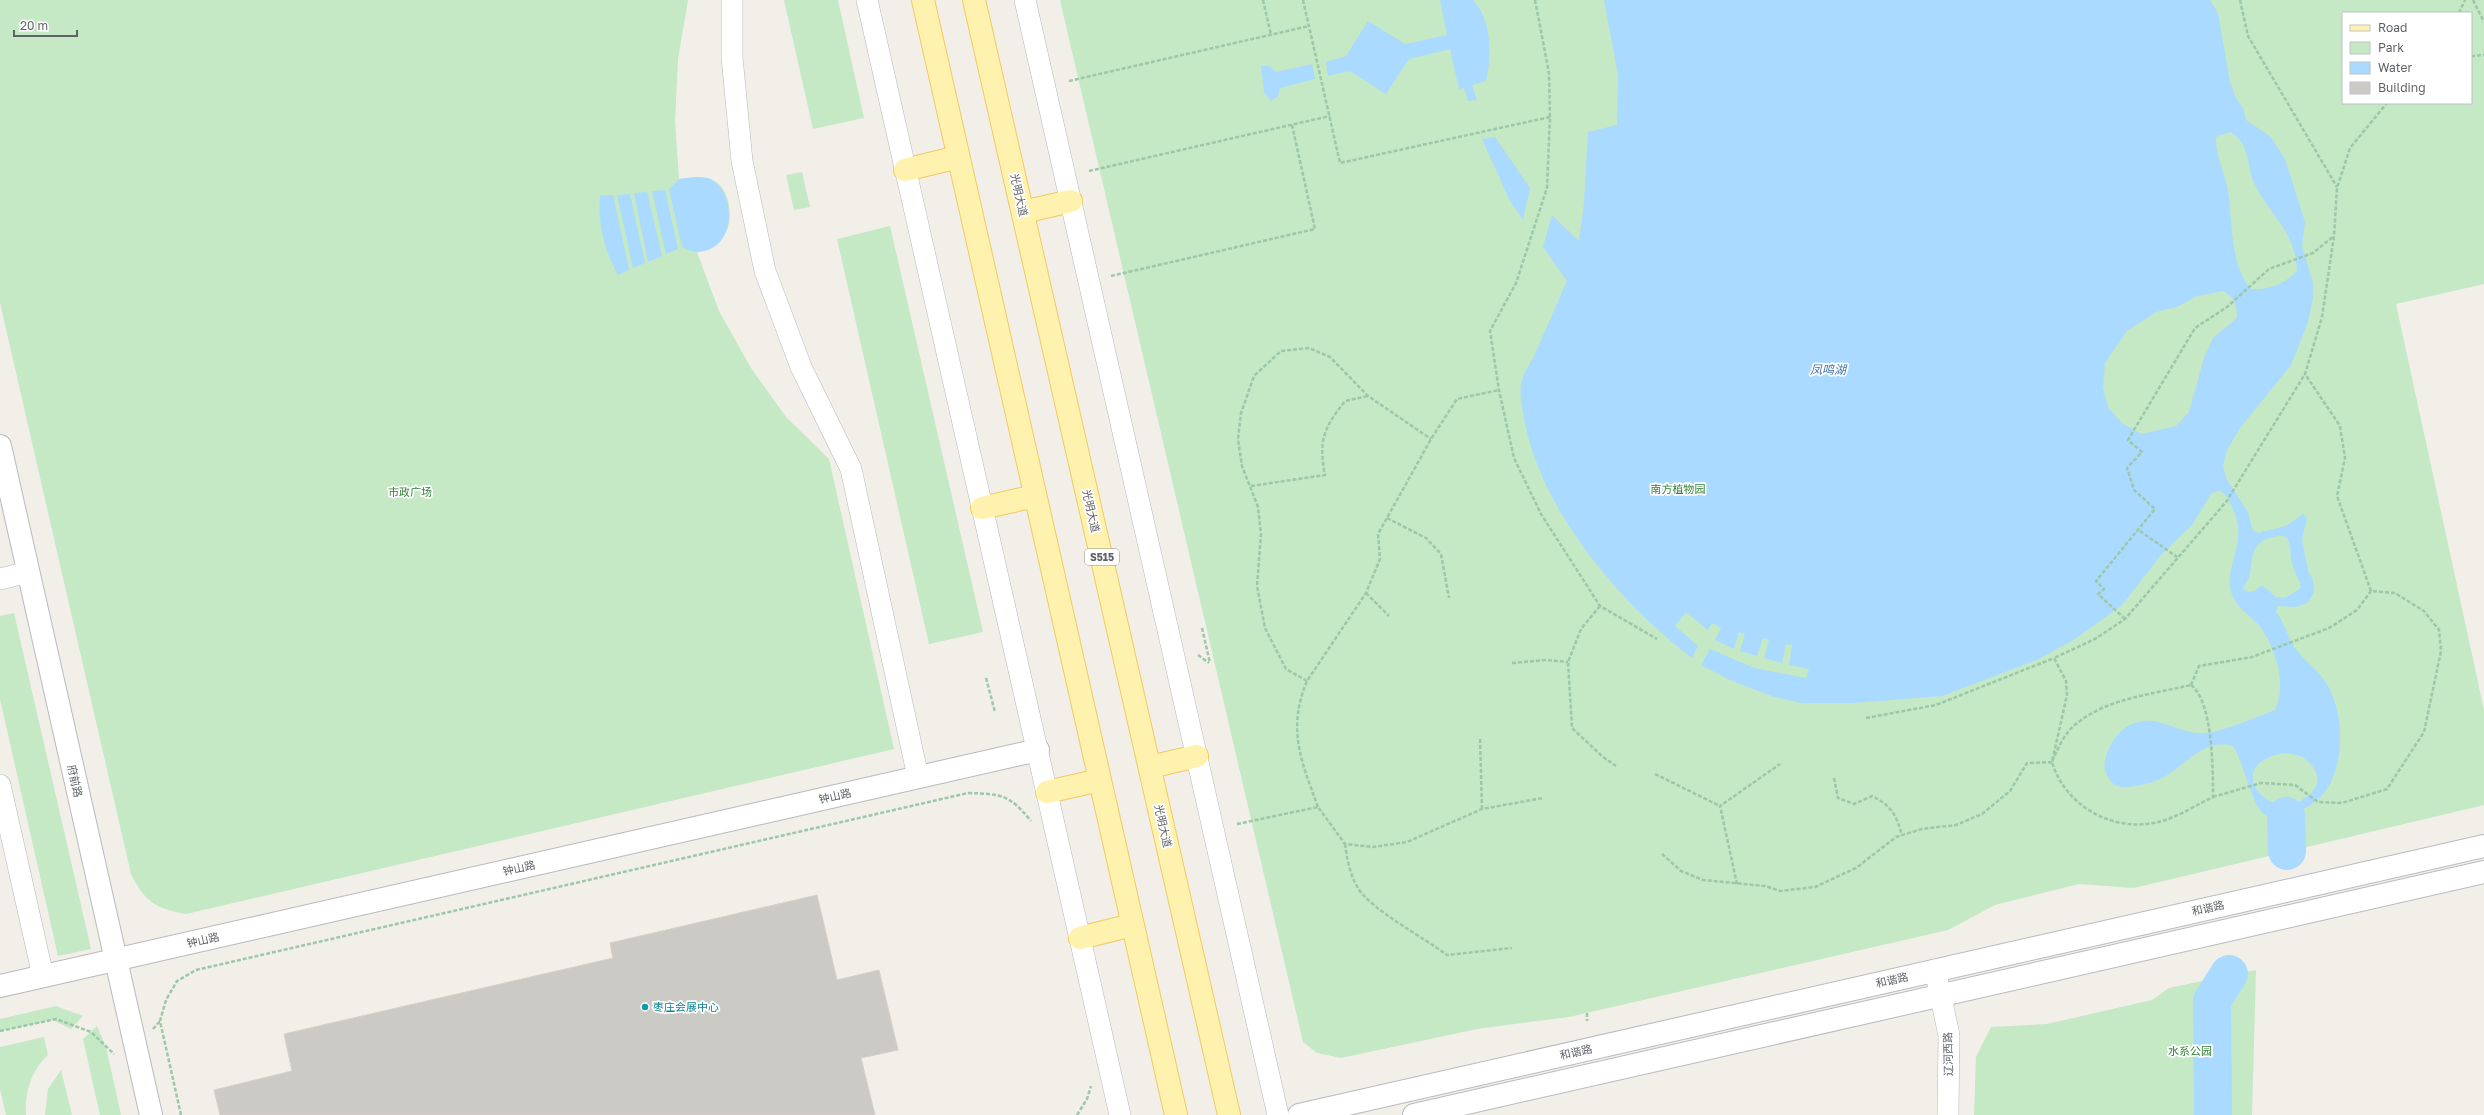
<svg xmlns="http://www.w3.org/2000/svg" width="2484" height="1115" viewBox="0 0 2484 1115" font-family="'Golos Text','Noto Sans SC',sans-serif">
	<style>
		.green { fill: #c5e8c5; fill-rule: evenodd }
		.water { fill: #aadaff; fill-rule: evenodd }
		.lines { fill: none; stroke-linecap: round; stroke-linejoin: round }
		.river { stroke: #aadaff; stroke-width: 38 }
		.building { fill: #cccac5; stroke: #d6d1c6 }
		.minor-casing { stroke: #b5b8bc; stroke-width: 22 }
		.tertiary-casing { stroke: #b5b8bc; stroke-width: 24 }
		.secondary-casing { stroke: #b6babf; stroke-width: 24 }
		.primary-casing { stroke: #f2c960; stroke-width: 24 }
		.path { stroke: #9cc7a9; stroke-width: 2.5; stroke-dasharray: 4 2; stroke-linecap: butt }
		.minor { stroke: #fff; stroke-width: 21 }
		.tertiary { stroke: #fff; stroke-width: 22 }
		.secondary { stroke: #fff; stroke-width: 22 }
		.primary { stroke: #fff2af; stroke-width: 22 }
		.culture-dot { fill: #0f9aa8; stroke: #fff; stroke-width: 1.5 }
		.labels { text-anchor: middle; stroke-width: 3.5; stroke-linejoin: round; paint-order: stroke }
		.shield { fill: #fff; stroke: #8f9295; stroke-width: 1 }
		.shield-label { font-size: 10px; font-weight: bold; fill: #5f6368 }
		.street-label { font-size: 11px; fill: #5f6368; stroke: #fff }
		.park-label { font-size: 11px; fill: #348238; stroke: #fff }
		.culture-label { font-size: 11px; fill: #0d838f; stroke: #fff; text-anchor: start }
		.water-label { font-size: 12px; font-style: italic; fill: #4174aa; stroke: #fff }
	</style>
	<rect width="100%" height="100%" fill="#f1efe8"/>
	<path class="green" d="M0,0H688L678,59L675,121L679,179C689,178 699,176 710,179C731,185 735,222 723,237C716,246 707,248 697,252L719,311L751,368L786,417L829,459L894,749L186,914C155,908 146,903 131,874L0,303Z
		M784,0H838L864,118L813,129Z
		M1060,0H2484V284L2396,304L2484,710V805L2134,888L2079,884L1995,905L1948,930L1569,1017L1477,1029L1341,1058L1317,1053L1303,1042ZM2343,13H2471V103H2343Z
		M802,172L810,207L794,210L786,175Z
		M890,226L983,632L929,644L837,239Z
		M14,613L91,949L58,956L0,699V616Z
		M2256,970L2252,1115H1974L1976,1057L1991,1027L2047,1024L2152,1000L2169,988Z
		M56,1006L83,1016L71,1029L53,1020L0,1031V1019Z
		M97,1026L106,1047L121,1115H100L83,1039Z
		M44,1037L48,1055C32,1069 24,1093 26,1115H6L0,1089V1047Z
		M61,1070L72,1115H45L48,1089Z"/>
	<path class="water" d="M1440,0H1473C1492,20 1492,56 1486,81L1472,85L1477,100L1468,101L1464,88L1459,89L1450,49L1409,59L1386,94L1350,71L1328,76L1326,62L1346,56L1368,21L1405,44L1447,35Z
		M1604,0H2210L2218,13L2230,82L2235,96L2243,108L2246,120L2271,137L2285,159L2305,222L2302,246L2313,283V298L2308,322L2291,365L2240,428L2227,450L2223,466L2226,478L2248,512L2252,529L2258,533L2286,526L2303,514L2307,518L2302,539L2308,571L2313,580L2314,593L2307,603L2296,607L2278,606L2276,612C2285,623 2287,636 2294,647C2304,661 2319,670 2328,686C2348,722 2346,793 2301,810C2290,814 2274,823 2264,814C2250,802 2244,762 2233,746C2205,737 2186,765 2164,777C2156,782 2145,784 2135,786C2129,787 2120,788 2115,785C2107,779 2103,770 2105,761C2108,748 2114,736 2125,728C2156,708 2175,736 2206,733C2224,731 2257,717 2275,710C2288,684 2275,646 2258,624C2250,616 2238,608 2233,597C2220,569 2250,545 2233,509C2229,500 2227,495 2219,490L2211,494L2192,525L2161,555L2122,605L2075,639L2039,659L1942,696L1854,703H1802L1774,697L1730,680L1701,665L1710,649L1754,668L1806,678L1809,669L1789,665L1792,645L1786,644L1782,663L1764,658L1769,640L1763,638L1757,656L1740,651L1745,634L1739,632L1734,649L1715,640L1721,628L1712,623L1708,630L1686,612L1675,626L1698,646L1692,658C1620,603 1543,513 1525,423C1523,411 1519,395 1521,383C1523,374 1530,364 1534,356C1545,331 1556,306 1567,281L1543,247L1552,215L1579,241L1584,203L1588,132L1617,125L1618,75ZM2230,132C2251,143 2246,167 2255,185C2271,218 2295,229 2297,271C2284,284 2270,290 2251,289C2229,264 2233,223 2228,191C2225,173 2215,155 2216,137ZM2223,291C2235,298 2237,304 2237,318L2213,338L2204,358L2189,412L2176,426L2141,434L2122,423L2108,407L2103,388L2105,363L2127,331L2156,312L2177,307L2197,296ZM2280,535L2287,538C2292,547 2289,554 2292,563C2294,572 2299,578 2301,588L2285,598L2276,597L2262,585L2255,591L2248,592L2242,588C2257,575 2245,554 2262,541C2267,538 2275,537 2280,535ZM2285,753C2289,754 2296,754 2300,756C2314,763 2325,780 2311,793C2273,831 2216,764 2285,753Z
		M1312,64L1315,79L1280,88L1278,96L1271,101L1264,92L1261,66H1270L1276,72Z
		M1495,137L1530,188L1523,220L1510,201L1482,139Z
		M694,177C700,177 708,177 712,180C739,197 734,252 697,252C693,252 687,249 682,247L669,189L679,179Z
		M665,190L678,249L666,254L652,191Z
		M647,192L662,256L648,262L634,193Z
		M630,194L645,263L633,268L617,195Z
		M613,195L629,270L618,275C604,249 598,225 600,196Z"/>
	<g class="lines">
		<path class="river" d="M2286,816L2287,851
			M2213,1115L2212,1001L2229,974"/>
	</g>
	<path class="building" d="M817,895L837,980L879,970L898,1050L861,1058L875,1115H220L214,1090L292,1071L284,1034L613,958L610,943Z"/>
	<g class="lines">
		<defs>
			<path id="minor" d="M732,0V57L742,161L765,271L801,367L851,469L918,777
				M867,0L1120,1115
				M1025,0L1278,1115
				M0,579L28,572
				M0,785L43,976
				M1935,970L1949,1035L1948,1115"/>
			<path id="tertiary" d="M0,986L1038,750"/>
			<path id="secondary" d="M0,446L151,1115
				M1299,1115L2484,846
				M1414,1115L2484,872"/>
			<path id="primary" d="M923,0L1176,1115
				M974,0L1229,1115
				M905,170L958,157
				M1023,212L1071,201
				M982,508L1035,496
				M1150,767L1197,756
				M1047,792L1100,780
				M1080,938L1132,925"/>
		</defs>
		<use href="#minor" class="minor-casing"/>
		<use href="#tertiary" class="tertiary-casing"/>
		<use href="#secondary" class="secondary-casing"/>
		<use href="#primary" class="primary-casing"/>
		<path class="path" d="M1263,0L1271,35
			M1303,0L1340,163L1550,117
			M1535,0L1549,73L1550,117L1547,188L1516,283L1490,331L1499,390L1514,458L1541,514L1600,606L1657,639
			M2240,0L2248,36L2337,187
			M2473,0L2484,22
			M2459,13L2465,0
			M2471,56L2484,55
			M1069,81L1309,26
			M1089,171L1330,116
			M1111,276L1315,229L1292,125
			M1251,486L1325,475C1318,440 1324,428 1345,401L1368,396
			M1387,518L1426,538L1441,554L1449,598
			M2140,531L2177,557
			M1366,593L1389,616
			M1600,606L1581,629L1568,662L1572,728L1603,757L1616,766
			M2125,619L2098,594L2104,589L2096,581L2155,509L2134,490L2127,468L2142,452L2128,440L2195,328L2227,307L2269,269L2313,253L2334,236
			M1202,628L1210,663
			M1198,655L1209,663
			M1512,663L1546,660L1568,662
			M986,678L995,712
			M1307,681L1286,669L1265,628L1257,586L1261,534L1258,507L1242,466L1238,439L1241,413L1254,376L1281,351L1309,348L1330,357L1368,396L1431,439
			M2191,685C2213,702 2213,770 2213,797C2196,805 2176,818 2158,822C2113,833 2065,806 2052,762C2058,749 2064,733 2076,724C2107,698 2154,694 2191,685Z
			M2191,685L2199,666L2252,657L2329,628L2357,610L2371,591
			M1866,718L1936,705L2054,658
			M1480,739L1482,809
			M1655,774L1720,806
			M1834,778L1838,798L1854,804L1872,796C1891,805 1897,816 1902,836
			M2213,797L2261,783L2295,785L2318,802L2342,803L2387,789L2424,732L2441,651L2439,630L2424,611L2395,593L2371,591L2337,496L2345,458L2340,426L2305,374
			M1318,807C1301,761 1287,729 1307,681L1366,593L1380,559L1378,534L1431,439L1457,399L1499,390
			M1237,824L1318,807L1345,844L1373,847L1407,842L1482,809L1543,798
			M1345,844C1347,859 1350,875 1358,888C1370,909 1426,939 1447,955L1512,948
			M1662,854L1681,871L1703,880L1765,886L1780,891L1815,887L1856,868L1896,837L1922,829L1956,825L1982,814L2010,791L2027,763L2052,762L2067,695L2066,681L2054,658L2095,639L2125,619L2226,502L2305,374L2322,317L2334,236L2337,188L2350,148L2387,103
			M1737,884L1720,806L1780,764
			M1587,1013V1021
			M153,1029L160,1021
			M0,1031L56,1019L91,1032L114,1054
			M181,1115L160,1021L166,1000L177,981L196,970L968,793C1001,794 1009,794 1031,821
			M1077,1115L1087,1099L1091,1086"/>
		<use href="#minor" class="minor"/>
		<use href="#tertiary" class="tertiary"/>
		<use href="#secondary" class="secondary"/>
		<use href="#primary" class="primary"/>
	</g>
	<circle class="culture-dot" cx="645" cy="1007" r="4"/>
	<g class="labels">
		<rect class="shield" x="1085" y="549" width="34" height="16" rx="3"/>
		<g class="shield-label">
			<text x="1102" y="561">S515</text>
		</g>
		<g class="street-label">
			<text transform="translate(1019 195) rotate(77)" y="4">光明大道</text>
			<text transform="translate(1091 511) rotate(77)" y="4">光明大道</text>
			<text transform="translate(75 781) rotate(77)" y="4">府前路</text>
			<text transform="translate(835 796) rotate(-13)" y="4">钟山路</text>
			<text transform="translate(1163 826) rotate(77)" y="4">光明大道</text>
			<text transform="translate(519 868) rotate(-13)" y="4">钟山路</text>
			<text transform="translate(2208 908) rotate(-13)" y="4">和谐路</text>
			<text transform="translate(203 940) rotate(-13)" y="4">钟山路</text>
			<text transform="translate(1892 980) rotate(-13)" y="4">和谐路</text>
			<text transform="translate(1576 1052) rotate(-13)" y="4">和谐路</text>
			<text transform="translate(1948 1054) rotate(-91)" y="4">辽河西路</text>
		</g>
		<g class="park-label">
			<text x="1678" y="493">南方植物园</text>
			<text x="410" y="496">市政广场</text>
			<text x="2190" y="1055">水系公园</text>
		</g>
		<g class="culture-label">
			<text x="653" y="1011">枣庄会展中心</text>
		</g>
		<g class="water-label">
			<text x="1828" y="374">凤鸣湖</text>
		</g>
	</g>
	<rect x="2342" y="12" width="130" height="92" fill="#ffffff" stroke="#bfc1c3"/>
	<rect x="2350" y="25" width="20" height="6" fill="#fff2af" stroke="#bfc1c3"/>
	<text x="2378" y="32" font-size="12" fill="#5f6368">Road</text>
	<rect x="2350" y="42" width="20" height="12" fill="#c5e8c5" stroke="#bfc1c3"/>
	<text x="2378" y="52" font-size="12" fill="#5f6368">Park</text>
	<rect x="2350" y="62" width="20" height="12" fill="#aadaff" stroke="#bfc1c3"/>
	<text x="2378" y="72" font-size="12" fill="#5f6368">Water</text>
	<rect x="2350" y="82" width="20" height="12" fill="#cccac5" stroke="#bfc1c3"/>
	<text x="2378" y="92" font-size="12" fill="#5f6368">Building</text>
	<path d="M14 30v6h63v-6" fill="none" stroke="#5f6368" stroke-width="2"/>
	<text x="20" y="30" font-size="12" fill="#5f6368" stroke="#ffffff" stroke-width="3" paint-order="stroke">20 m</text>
</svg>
